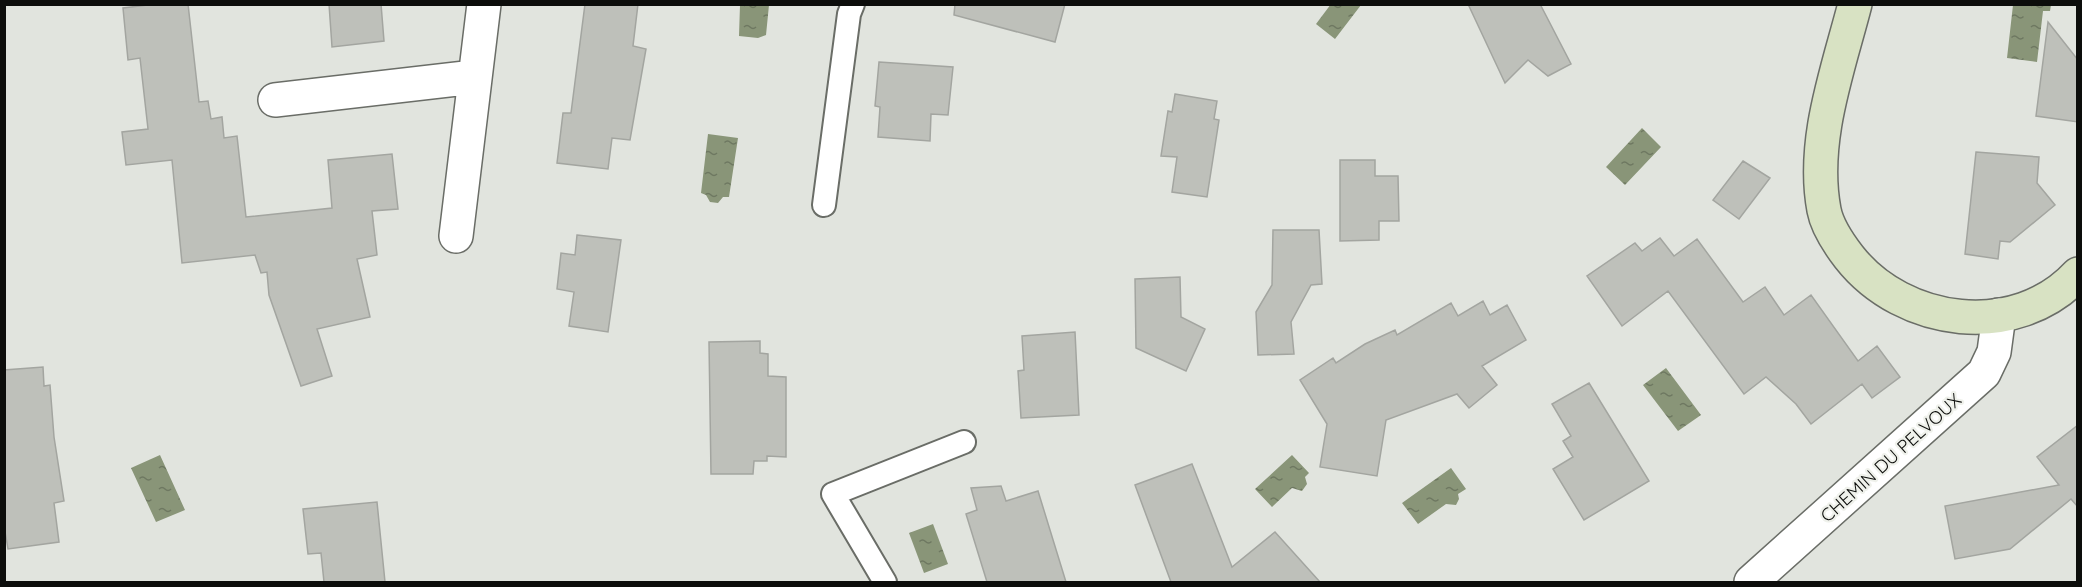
<svg xmlns="http://www.w3.org/2000/svg" width="2082" height="587" viewBox="0 0 2082 587" font-family="Quicksand,sans-serif">
	<style>
		.water { fill: url(#water-ripples) }
		.building { fill: #bec0ba; stroke: #a3a5a0; stroke-width: 1.5 }
		.lines { fill: none; stroke-linecap: round; stroke-linejoin: round }
		.lane-casing { stroke: #6a6d67; stroke-width: 26 }
		.street-casing { stroke: #6a6d67; stroke-width: 36 }
		.secondary-casing { stroke: #6a6d67; stroke-width: 36 }
		.lane { stroke: #fff; stroke-width: 22 }
		.street { stroke: #fff; stroke-width: 33 }
		.secondary { stroke: #d8e2c3; stroke-width: 33 }
		.labels { text-anchor: middle; stroke-width: 4.5; stroke-linejoin: round; paint-order: stroke }
		.street-label { font-size: 18px; fill: #0c0d0b; stroke: #eff1eb }
	</style>
	<defs>
		<pattern id="water-ripples" width="26" height="14" patternUnits="userSpaceOnUse" patternTransform="scale(1.5)"><rect width="26" height="14" fill="#899578"/><path d="M2 4q2-2 4 0t4 0M15 11q2-2 4 0t4 0" fill="none" stroke="#6e7861"/></pattern>
	</defs>
	<rect width="100%" height="100%" fill="#e1e4de"/>
	<path class="water" d="M1331,4L1361,5L1335,39L1316,24Z
		M740,5H769L766,35L758,38L739,36Z
		M2013,5H2051L2050,11H2043L2037,62L2007,58Z
		M1642,128L1661,147L1625,185L1606,167Z
		M708,134L738,138L729,197H723L718,203L710,202L706,195L701,193Z
		M1666,368L1701,415L1678,431L1643,385Z
		M160,455L185,510L156,522L131,468Z
		M1292,455L1309,473L1305,477L1307,484L1302,491L1292,488L1272,507L1255,489Z
		M1451,468L1466,489L1458,494L1459,499L1456,505L1446,504L1418,524L1402,503Z
		M933,524L948,564L924,573L909,533Z"/>
	<path class="building" d="M156,4H188L199,102L208,101L211,119L222,117L224,138L237,136L246,217L332,208L328,160L392,154L398,209L372,211L377,255L357,259L370,317L317,329L332,376L301,386L269,295L267,272L261,273L255,255L182,263L172,160L126,165L122,132L148,129L140,58L128,60L123,8Z
		M329,4H381L384,41L332,47Z
		M585,4H638L633,46L646,49L630,140L612,138L608,169L557,163L563,113H571Z
		M955,4H1065L1055,42L954,15Z
		M1468,4H1540L1571,64L1548,76L1528,60L1505,83Z
		M2048,22L2078,60V122L2036,116Z
		M879,62L953,67L948,115L931,114L930,141L878,137L880,107L875,106Z
		M1175,94L1217,101L1214,119L1219,120L1207,197L1172,192L1177,157L1161,156L1168,111L1172,112Z
		M1976,152L2039,157L2037,183L2055,205L2010,242L2000,241L1998,259L1965,254Z
		M1340,160H1375V176H1398L1399,221H1379V240L1340,241Z
		M1743,161L1770,178L1739,219L1713,200Z
		M1273,230H1319L1322,284L1311,285L1291,322L1294,354L1258,355L1256,312L1272,285Z
		M577,235L621,240L608,332L569,326L574,292L557,289L561,253L575,255Z
		M1660,238L1674,256L1697,239L1743,302L1765,287L1784,315L1811,295L1858,361L1877,346L1900,377L1872,398L1862,384L1811,424L1796,404L1766,377L1744,394L1668,291L1622,326L1587,276L1635,243L1642,251Z
		M1180,277L1181,317L1205,329L1186,371L1136,348L1135,279Z
		M1483,301L1490,315L1507,305L1526,340L1482,366L1497,385L1469,408L1457,394L1386,420L1377,476L1320,467L1327,424L1300,380L1333,358L1336,363L1365,344L1395,330L1397,335L1451,303L1458,316Z
		M1075,332L1079,415L1021,418L1018,371L1024,370L1022,336Z
		M760,341V353L768,354V376L786,377V457L767,456V461H754L753,474H711L709,342Z
		M43,367L44,386L50,385L54,437L64,501L54,503L59,542L8,549L4,526V370Z
		M1589,383L1649,481L1584,520L1553,469L1573,457L1563,441L1571,436L1552,404Z
		M2078,425V507L2071,499L2010,549L1955,559L1945,506L2059,485L2037,457Z
		M1192,464L1232,567L1275,532L1320,582H1171L1135,485Z
		M1001,486L1006,501L1038,491L1066,582H987L966,514L977,510L971,488Z
		M377,502L385,582H324L321,553L308,554L303,509Z"/>
	<g class="lines">
		<defs>
			<path id="lane" d="M824,205L849,14L853,4
				M885,582L833,494L964,442"/>
			<path id="street" d="M275,100L474,77
				M456,236L484,4
				M1751,582L1984,373L1994,352L1999,315"/>
			<path id="secondary" d="M1855,4C1838,70 1811,141 1824,210C1827,226 1839,244 1849,257C1903,326 2016,341 2078,274"/>
		</defs>
		<use href="#lane" class="lane-casing"/>
		<use href="#street" class="street-casing"/>
		<use href="#secondary" class="secondary-casing"/>
		<use href="#lane" class="lane"/>
		<use href="#street" class="street"/>
		<use href="#secondary" class="secondary"/>
	</g>
	<g class="labels">
		<g class="street-label">
			<text transform="translate(1891 458) rotate(-42)" y="6">CHEMIN DU PELVOUX</text>
		</g>
	</g>
	<rect width="2082" height="587" fill="none" stroke="#0c0d0b" stroke-width="12"/>
</svg>
